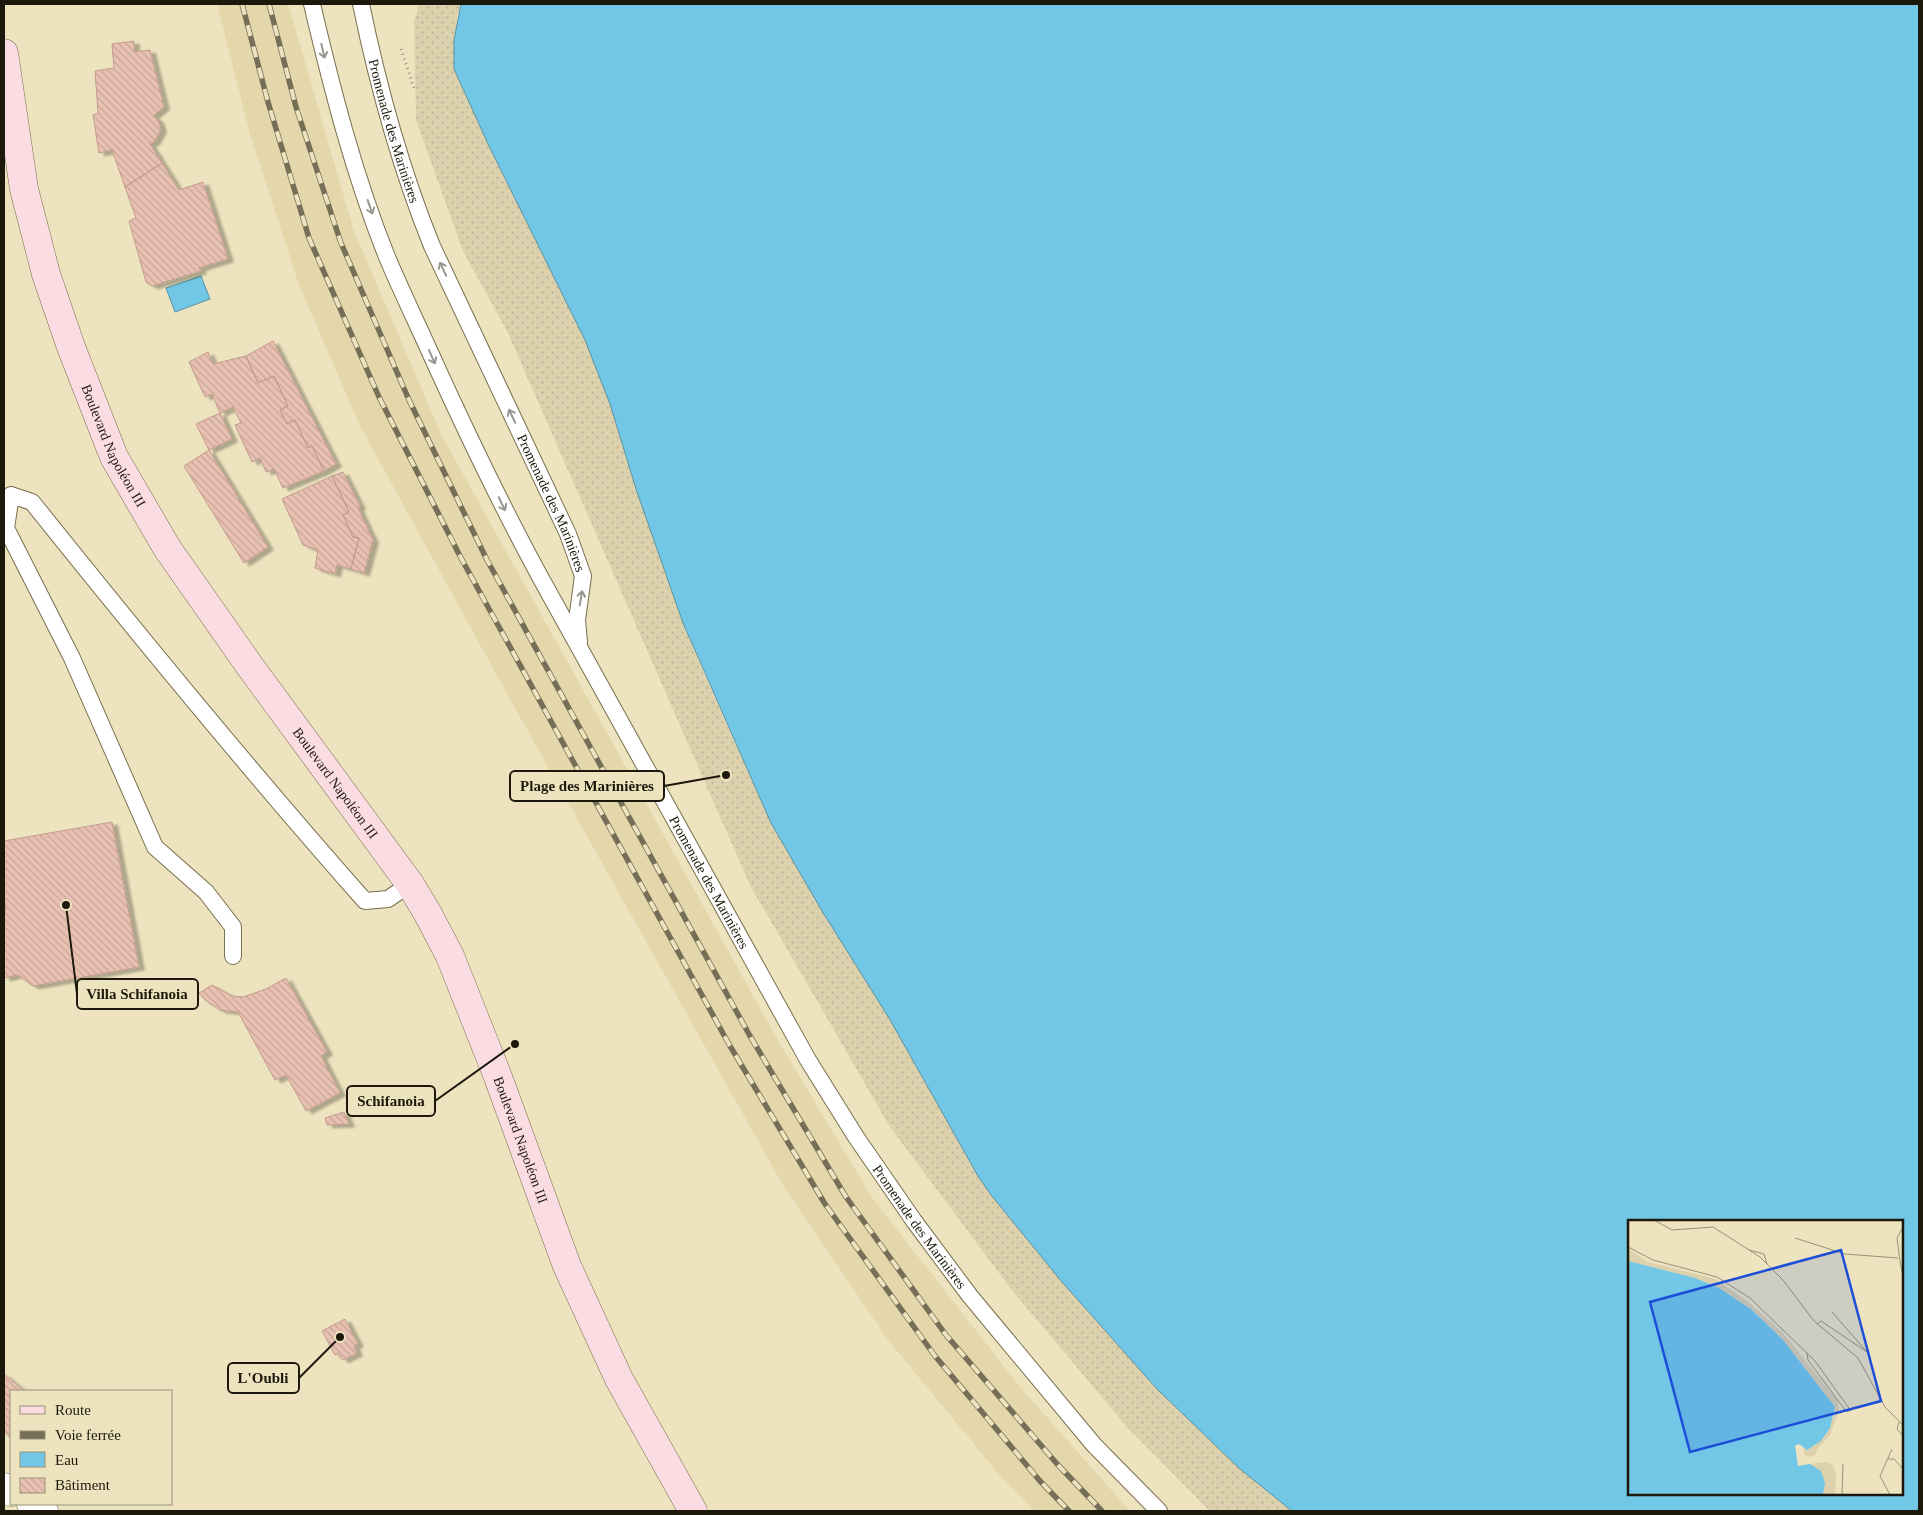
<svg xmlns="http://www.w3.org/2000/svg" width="1923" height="1515" viewBox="0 0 1923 1515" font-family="Georgia,serif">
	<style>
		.built { fill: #e4d7ac }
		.sand { fill: url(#sand-dots) }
		.water { fill: #71c7e5; stroke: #5892a4; fill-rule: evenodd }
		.building { fill: url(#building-back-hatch); stroke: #c29c8e; filter: url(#shadow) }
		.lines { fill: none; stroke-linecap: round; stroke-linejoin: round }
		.lane-casing { stroke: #786f4d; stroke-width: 18 }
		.street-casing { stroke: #786f4d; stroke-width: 29 }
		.secondary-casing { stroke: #786f4d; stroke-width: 29 }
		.path { stroke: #9e967a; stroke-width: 3; stroke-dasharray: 1 4; stroke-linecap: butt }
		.lane { stroke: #fff; stroke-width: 16 }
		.street { stroke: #fff; stroke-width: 28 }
		.secondary { stroke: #fadce2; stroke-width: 28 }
		.rail-casing { stroke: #756f57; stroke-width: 5.5 }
		.rail { stroke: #ede3be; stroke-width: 4; stroke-dasharray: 11; stroke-linecap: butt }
		.oneway { stroke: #999791 }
		.labels { text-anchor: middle; stroke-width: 4; stroke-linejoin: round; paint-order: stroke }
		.street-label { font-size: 14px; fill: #1c180b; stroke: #ede3be }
		.inset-road { fill: none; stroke: #999276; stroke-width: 1 }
		.view { fill: #1d4ed8; fill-opacity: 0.15; stroke: #1d4ed8; stroke-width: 2.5 }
		.inset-edge { fill: none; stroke: #1c180b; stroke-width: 2.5 }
		.leader { fill: none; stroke: #1c180b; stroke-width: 2 }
		.callout-dot { fill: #1c180b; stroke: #ede3be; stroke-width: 2 }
		.callout { fill: #ede3be; stroke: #1c180b; stroke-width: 2 }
		.callout-label { font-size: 15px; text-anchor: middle; font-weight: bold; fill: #1c180b }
	</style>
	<defs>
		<pattern id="sand-dots" width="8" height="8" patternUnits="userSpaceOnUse" patternTransform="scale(1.25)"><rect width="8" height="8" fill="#dbd1ad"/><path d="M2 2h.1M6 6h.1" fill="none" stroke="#bbb394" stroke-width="1.8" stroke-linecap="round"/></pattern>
		<pattern id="building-back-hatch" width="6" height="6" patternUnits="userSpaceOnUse" patternTransform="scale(1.25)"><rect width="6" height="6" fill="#e9c1b2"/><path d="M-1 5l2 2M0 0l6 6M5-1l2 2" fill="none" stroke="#c7a598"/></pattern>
		<filter id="shadow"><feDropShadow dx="5.5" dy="3" stdDeviation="1" flood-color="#0004"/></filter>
	</defs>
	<rect width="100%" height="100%" fill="#ede3be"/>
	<path class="built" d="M217,4H288L354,231L442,436L772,1030L873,1199L1021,1388L1130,1511H1035L1002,1478L888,1340L784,1187L506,692L360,426L299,285L250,134Z"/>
	<path class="sand" d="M419,4H461L457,16L454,69L488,144L585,340L610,404L637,492L683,623L703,672L771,823L822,911L889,1018L978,1176L1010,1219L1062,1282L1157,1389L1240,1469L1292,1511H1210L1127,1427L1011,1289L890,1127L750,885L507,331L463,251L416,120L414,22Z"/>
	<path class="water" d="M461,4H1919V1511H1292L1240,1469L1157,1389L1062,1282L991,1195L978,1176L889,1018L822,911L771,823L683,623L637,492L610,404L585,340L488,144L454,69V40ZM1629,1221H1902V1494H1629Z
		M201,276L210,299L175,312L166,288Z"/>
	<path class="building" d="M134,41V52L150,50L164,107L153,116L158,120L161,129L155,141L150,144L162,163L125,187L112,150L99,153L93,115L98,113L95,71L114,68L112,44Z
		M162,163L179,190L203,182L228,259L199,268L201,271L152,286L146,282L129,221L136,218L125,187Z
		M273,341L336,464L324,471L312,446L308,448L295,420L287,424L280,410L288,406L274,376L258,383L246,356Z
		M208,352L213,364L246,356L258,383L274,376L288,406L280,410L287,424L295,420L308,448L312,446L324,471L283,488L274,469L266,472L260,458L252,462L235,425L241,423L233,407L220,413L212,394L205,397L189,362Z
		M220,413L232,439L209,450L196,424Z
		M209,450L268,547L244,563L184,466Z
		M343,472L360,506L358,508L373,540L364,573L351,569L359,538L353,537L343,515L349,512L332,476Z
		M332,476L349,512L343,515L353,537L359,538L351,569L337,565L335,574L315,568L318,550L303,545L282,499Z
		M112,822L139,967L33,986L18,975L4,978V911L6,910L4,899V841Z
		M286,978L327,1052L321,1056L340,1093L306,1111L286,1075L275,1080L238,1012L220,1010L205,1000L199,993L212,985L232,996L243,997L266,989Z
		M344,1112L349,1124L327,1125L325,1118Z
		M345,1319L358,1344L354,1346L357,1353L343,1360L338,1353L335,1355L322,1331Z
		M4,1374L24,1391H11V1438L4,1432Z"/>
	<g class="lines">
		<defs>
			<g id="lane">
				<path id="s1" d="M312,4C332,89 354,175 387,257C400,288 415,319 429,350C466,432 505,514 549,593L808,1060L856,1137L914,1221L970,1296L1094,1445L1159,1511"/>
				<path id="s2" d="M361,4C378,86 400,167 432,246L568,534L583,576L577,620L579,642"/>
				<path d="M233,956V927L206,892L155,847L72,658L6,528L11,495L32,502C140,637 250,771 365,901L388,899L410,884"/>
			</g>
			<path id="street" d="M4,1487L11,1492
				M31,1504L44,1511"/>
			<g id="secondary">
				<path id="s3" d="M4,53L24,189L46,274L71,347L114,457L167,548L249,665L410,884L428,914L450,956L498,1077L567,1266L619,1379L693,1511"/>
			</g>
		</defs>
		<use href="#lane" class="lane-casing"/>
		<use href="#street" class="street-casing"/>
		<use href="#secondary" class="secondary-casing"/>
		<path class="path" d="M401,49L415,91"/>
		<use href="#lane" class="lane"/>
		<use href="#street" class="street"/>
		<use href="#secondary" class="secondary"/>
		<defs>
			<path id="rail" d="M242,4L268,102L309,238L379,397L461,558L730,1046L825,1204L935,1356L1040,1481L1069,1511
				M269,4L296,107L341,243L409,400L487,560L750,1036L846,1197L946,1335L1058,1465L1102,1511"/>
		</defs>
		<use href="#rail" class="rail-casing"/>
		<use href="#rail" class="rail"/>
	</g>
	<defs><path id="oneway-shaft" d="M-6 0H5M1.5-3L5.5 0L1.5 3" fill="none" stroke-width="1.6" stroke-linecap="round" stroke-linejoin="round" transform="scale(1.25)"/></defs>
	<g class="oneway">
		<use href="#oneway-shaft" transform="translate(323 51) rotate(77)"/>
		<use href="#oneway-shaft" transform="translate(370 207) rotate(71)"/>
		<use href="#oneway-shaft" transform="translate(443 269) rotate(-115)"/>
		<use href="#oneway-shaft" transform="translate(432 357) rotate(66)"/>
		<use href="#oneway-shaft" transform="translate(512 416) rotate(-115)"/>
		<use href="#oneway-shaft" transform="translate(502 504) rotate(64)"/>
		<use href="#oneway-shaft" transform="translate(581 598) rotate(-80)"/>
	</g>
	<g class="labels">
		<g class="street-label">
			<text dy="5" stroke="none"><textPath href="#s2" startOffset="131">Promenade des Marinières</textPath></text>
			<text dy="5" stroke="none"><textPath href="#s3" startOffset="410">Boulevard Napoléon III</textPath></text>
			<text dy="5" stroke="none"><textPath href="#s2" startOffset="536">Promenade des Marinières</textPath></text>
			<text dy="5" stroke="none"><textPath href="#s3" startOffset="815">Boulevard Napoléon III</textPath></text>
			<text dy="5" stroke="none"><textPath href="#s1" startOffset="968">Promenade des Marinières</textPath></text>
			<text dy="5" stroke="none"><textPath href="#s3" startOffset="1220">Boulevard Napoléon III</textPath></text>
			<text dy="5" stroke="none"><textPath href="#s1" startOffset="1372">Promenade des Marinières</textPath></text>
		</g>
	</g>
	<g transform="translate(1628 1220)">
		<rect width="275" height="275" fill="#ede3be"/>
		<path d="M0,29L20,42L87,59L118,80L155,113L209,180L211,190L202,215L189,229L187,235L178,237L175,229L187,226L197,216L207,194V187L155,120L125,90L101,74L67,58L0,41ZM198,242L204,244L208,253L207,275H195L197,263L193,251L182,244Z" fill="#dbd1ad"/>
		<path d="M0,41L67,58L91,68L123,89L155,120L207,187L202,208L193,221L179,230L171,224L167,226L170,246L182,244L193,251L197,263L195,275H0Z" fill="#71c7e5"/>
		<path class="inset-road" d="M26,0L44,10L85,7L132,37L155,60L186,101L230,138L257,187L275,205M167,18L217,34L270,38M0,27L25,40L89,57L122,78L187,141L223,191M121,30L136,34L139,44M272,41L269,18L275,7M272,41L275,56M189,104L193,101L239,132L204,92M179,133L180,140L217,190L220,192L222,189M271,202L269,209L275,216M260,239H266L275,249M214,275L215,244M262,275L252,256L264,229"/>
		<path class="view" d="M213,30L253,181L62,232L22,82Z"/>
		<rect width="275" height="275" class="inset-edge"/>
	</g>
	<path class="leader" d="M726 775L664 786M66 905L77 994M515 1044L435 1101M340 1337L299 1378"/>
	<g class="callout-dot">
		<circle cx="726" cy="775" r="5"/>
		<circle cx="66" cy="905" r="5"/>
		<circle cx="515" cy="1044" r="5"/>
		<circle cx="340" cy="1337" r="5"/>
	</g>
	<g class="callout">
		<rect x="510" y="771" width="154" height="30" rx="5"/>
		<rect x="77" y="979" width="121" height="30" rx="5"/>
		<rect x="347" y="1086" width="88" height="30" rx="5"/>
		<rect x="228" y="1363" width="71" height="30" rx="5"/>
	</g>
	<g class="callout-label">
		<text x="587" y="791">Plage des Marinières</text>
		<text x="137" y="999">Villa Schifanoia</text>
		<text x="391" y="1106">Schifanoia</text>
		<text x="263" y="1383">L'Oubli</text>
	</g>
	<rect width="1923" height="1515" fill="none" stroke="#1c180b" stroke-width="10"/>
	<rect x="10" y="1390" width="162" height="115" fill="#ede3be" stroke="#999276"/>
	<rect x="20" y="1406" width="25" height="8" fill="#fadce2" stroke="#999276"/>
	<text x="55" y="1415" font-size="15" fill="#1c180b">Route</text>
	<rect x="20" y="1431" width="25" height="8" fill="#756f57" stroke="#999276"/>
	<text x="55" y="1440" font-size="15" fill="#1c180b">Voie ferrée</text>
	<rect x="20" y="1452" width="25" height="15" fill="#71c7e5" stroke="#999276"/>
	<text x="55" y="1465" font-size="15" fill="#1c180b">Eau</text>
	<rect x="20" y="1478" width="25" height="15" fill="url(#building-back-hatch)" stroke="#999276"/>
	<text x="55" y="1490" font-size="15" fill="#1c180b">Bâtiment</text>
</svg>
